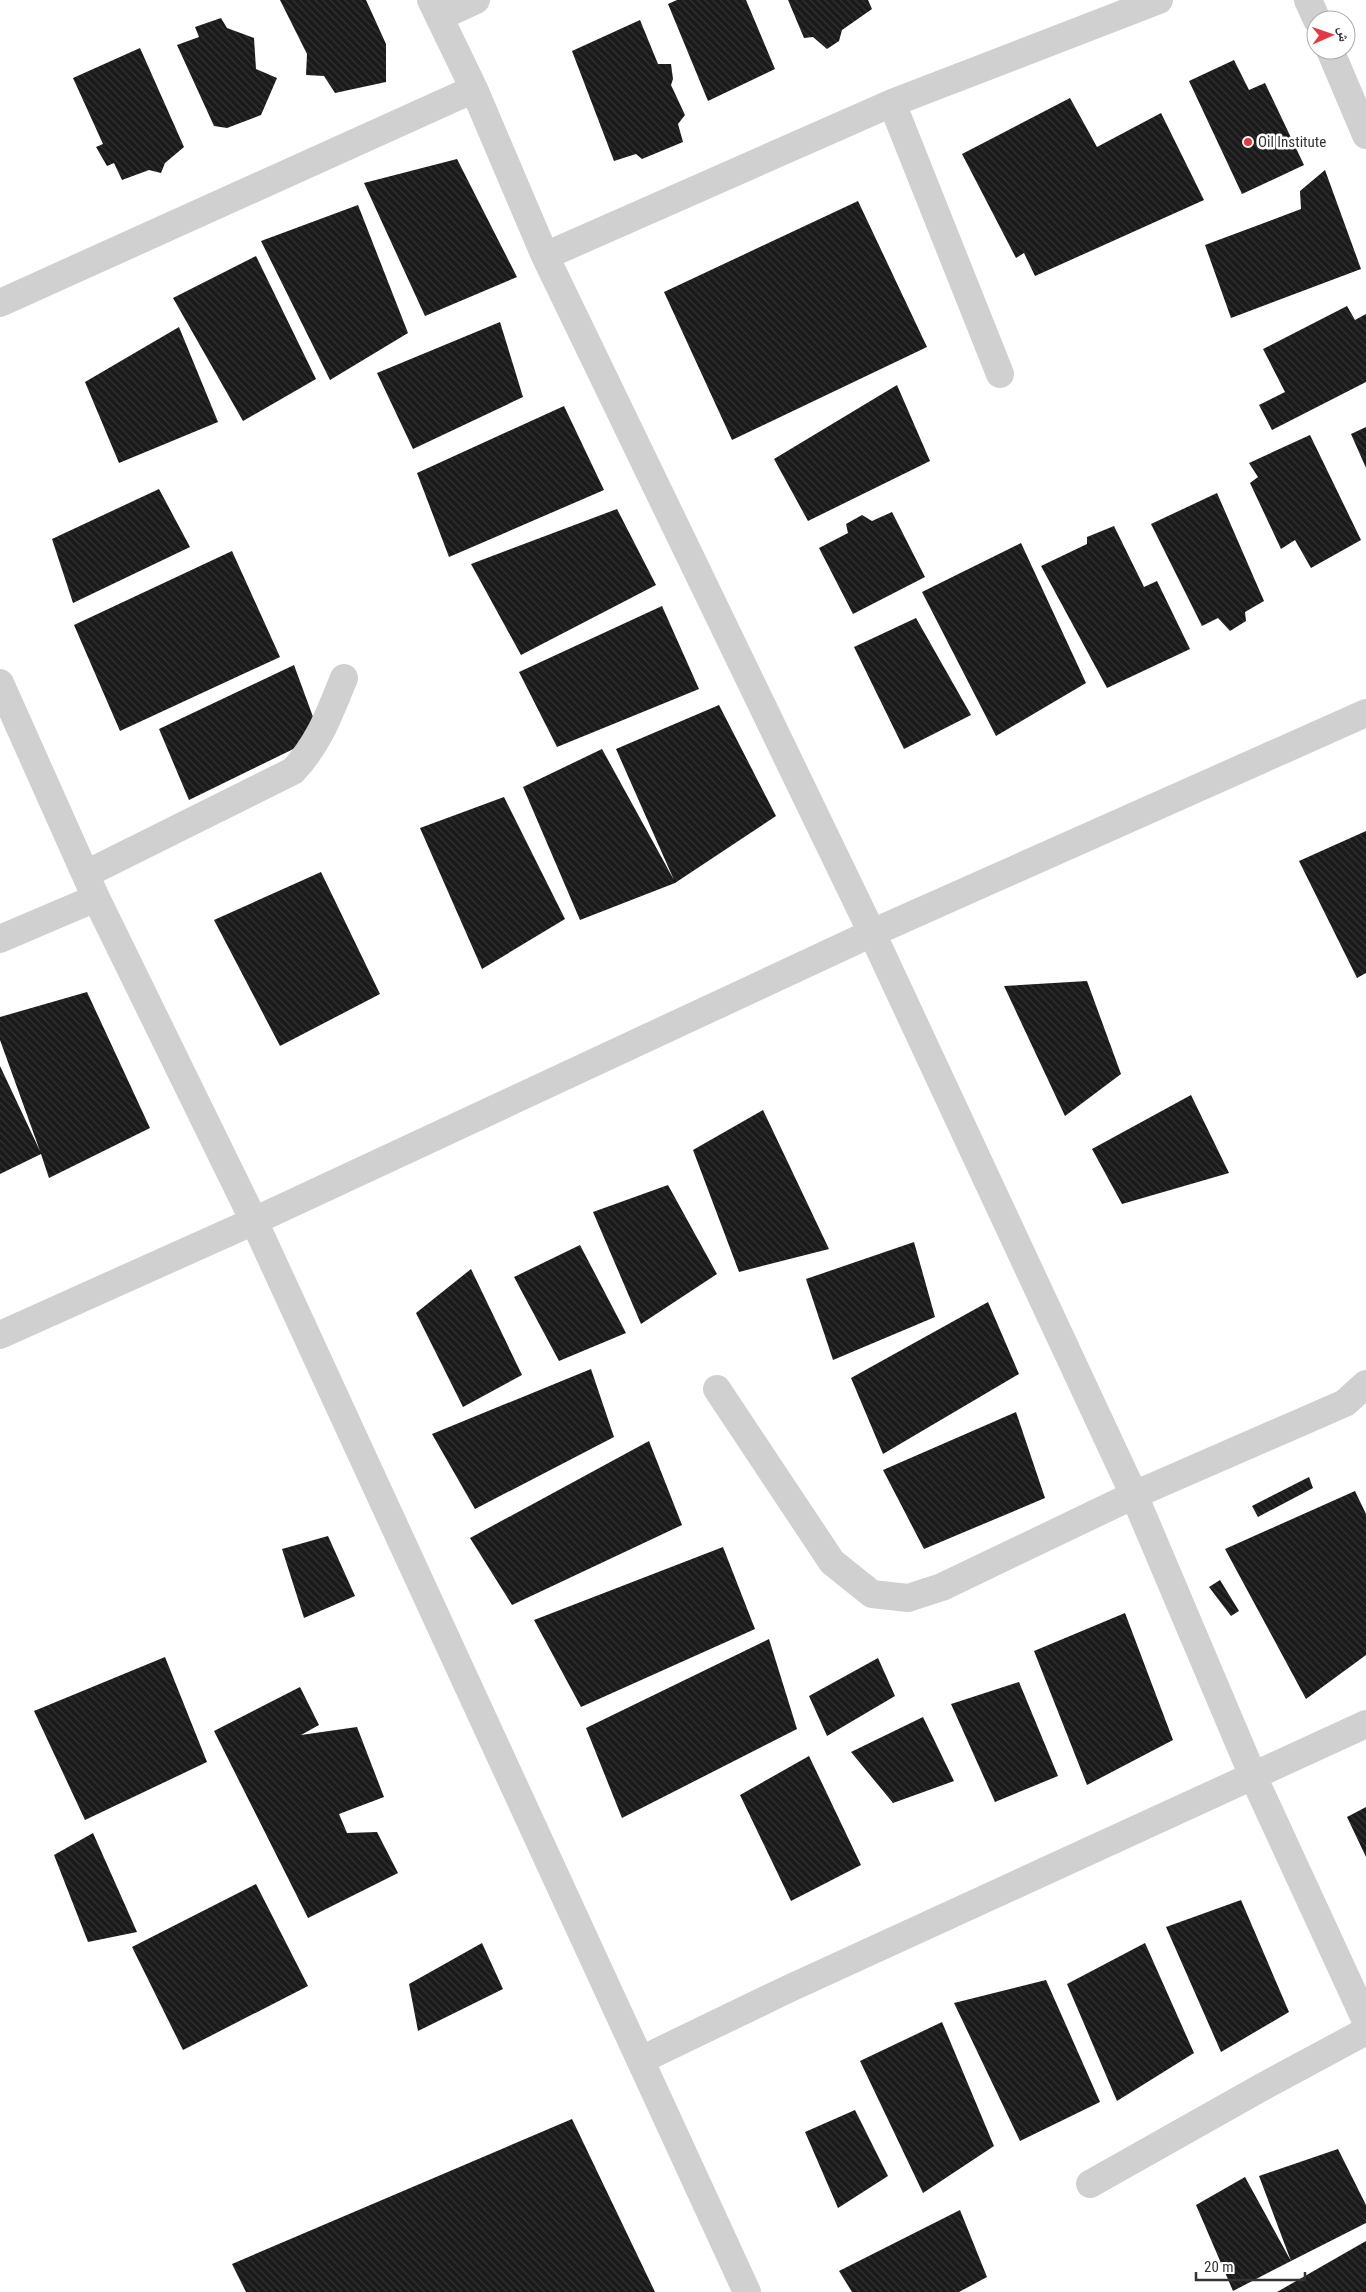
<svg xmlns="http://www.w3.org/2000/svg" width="1366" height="2292" viewBox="0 0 1366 2292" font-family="'Roboto Condensed','Noto Naskh Arabic',sans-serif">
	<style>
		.building { fill: url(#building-back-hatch) }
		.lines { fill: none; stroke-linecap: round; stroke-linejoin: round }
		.minor { stroke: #d0d0d0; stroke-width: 28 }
		.poi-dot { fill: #e63946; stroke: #fff; stroke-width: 2 }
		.labels { text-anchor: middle; stroke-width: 5; stroke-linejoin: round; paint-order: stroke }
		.poi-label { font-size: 15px; fill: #333; stroke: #fff; text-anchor: start }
	</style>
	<defs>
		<pattern id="building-back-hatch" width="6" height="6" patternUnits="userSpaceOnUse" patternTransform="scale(1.25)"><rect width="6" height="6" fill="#1a1a1a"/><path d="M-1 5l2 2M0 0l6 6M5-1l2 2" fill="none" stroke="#333"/></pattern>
	</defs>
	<rect width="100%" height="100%" fill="#fff"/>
	<path class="building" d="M280,0H366L386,44V82L335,93L324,76L306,75L307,54Z
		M677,0H746L775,69L708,101L668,4Z
		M788,0H868L872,9L842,30L839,41L827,49L813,37L804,38Z
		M221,18L227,28L254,38L256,69L277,78L261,115L227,128L214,126L177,45L199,37L195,27Z
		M640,20L658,64H671L673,79L671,85L685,115L678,124L683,142L642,159L636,154L614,161L572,51Z
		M140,48L184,147L165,163L161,173L149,170L122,180L114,163L107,166L96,147L103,144L73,78Z
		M1234,60L1249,90L1265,83L1304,165L1242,194L1189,81Z
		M1070,98L1097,147L1161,113L1204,200L1035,276L1024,253L1016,258L962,154Z
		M457,159L517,277L425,316L364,183Z
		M1325,170L1361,269L1231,318L1205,245L1301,209L1300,191Z
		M858,201L927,347L732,440L664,292Z
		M358,205L408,333L330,380L261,241Z
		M256,256L316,379L243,421L173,298Z
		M1347,306L1355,320L1366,314V382L1272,430L1259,405L1285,392L1263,349Z
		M500,322L523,397L413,449L377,373Z
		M179,327L218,422L119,463L85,382Z
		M897,385L930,461L808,521L774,459Z
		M564,406L604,490L449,557L417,473Z
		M1366,427V468L1351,434Z
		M1310,435L1361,540L1311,568L1295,540L1281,549L1250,483L1258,477L1249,463Z
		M159,489L190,547L73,603L52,539Z
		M1217,493L1264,601L1245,612L1246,621L1230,631L1218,618L1202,626L1151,524Z
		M617,509L656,585L521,655L471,564Z
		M892,512L925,577L853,614L819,548L848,533L846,524L862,515L872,521Z
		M1114,526L1144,587L1157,581L1190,649L1107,688L1041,566L1087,544V537Z
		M1021,543L1086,683L996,736L922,592Z
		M232,551L280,657L120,731L74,625Z
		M662,606L699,689L557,747L519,672Z
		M916,618L971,715L904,749L854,647Z
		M294,665L320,736L189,800L159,729Z
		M719,705L776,816L675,883L580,920L523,787L602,749L674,880L616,749Z
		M504,797L565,919L482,969L420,828Z
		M1366,831V973L1357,978L1299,861Z
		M321,872L380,994L280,1046L214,920Z
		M1087,981L1121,1074L1065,1116L1004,986Z
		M87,992L150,1128L49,1178L41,1154L0,1174V1066L40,1151L0,1040V1017Z
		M1191,1095L1229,1173L1122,1204L1092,1149Z
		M763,1110L829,1249L739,1272L693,1150Z
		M668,1185L717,1274L641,1324L593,1212Z
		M914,1242L935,1317L833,1360L806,1279Z
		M580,1245L626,1333L559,1361L514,1277Z
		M471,1269L522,1375L463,1407L416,1313Z
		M988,1302L1019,1374L883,1454L851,1378Z
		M591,1369L614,1437L475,1509L432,1434Z
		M1016,1412L1045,1498L924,1549L883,1470Z
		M649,1441L682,1525L512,1605L470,1538Z
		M1309,1477L1313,1488L1258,1517L1252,1506Z
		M1355,1491L1366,1514V1655L1306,1699L1225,1549Z
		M328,1536L355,1596L304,1618L282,1549Z
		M723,1547L755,1629L581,1707L534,1620Z
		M1220,1580L1239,1611L1231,1616L1209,1587Z
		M1125,1613L1173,1740L1087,1785L1034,1651Z
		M769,1639L797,1729L622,1818L586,1728Z
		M165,1657L207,1762L85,1820L34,1711Z
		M878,1658L895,1696L827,1736L809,1696Z
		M1019,1682L1058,1776L995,1802L951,1704Z
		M300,1687L319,1725L301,1735L357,1727L384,1797L339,1814L347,1833L377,1832L398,1873L308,1918L214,1731Z
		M923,1717L954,1781L893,1803L851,1752Z
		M809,1756L861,1865L791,1901L740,1795Z
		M1366,1807V1857L1347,1817Z
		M93,1833L137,1932L88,1942L54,1855Z
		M256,1884L308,1986L183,2050L132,1947Z
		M1241,1900L1289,2012L1221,2052L1166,1927Z
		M482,1943L503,1989L418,2031L409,1984Z
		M1145,1943L1194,2053L1117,2101L1067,1984Z
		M1046,1980L1100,2102L1020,2141L954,2003Z
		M942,2022L994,2146L923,2193L860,2061Z
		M855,2110L888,2176L838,2208L805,2132Z
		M572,2119L655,2292H246L232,2264Z
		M1338,2149L1366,2205V2223L1291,2261L1259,2176Z
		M1245,2177L1291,2261L1233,2291L1196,2205Z
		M960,2210L987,2277L959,2292H852L839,2271Z
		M1366,2241V2292H1277Z"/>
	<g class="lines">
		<path class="minor" d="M431,0L474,89L545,256L872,933L1134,1495L1253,1776L1366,2021
			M1308,0L1317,20
			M439,17L476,0
			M1330,50L1366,135
			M892,103L1000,374
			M545,256L892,103L1159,0
			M0,303L474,89
			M0,683L96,898L254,1221L747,2292
			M86,874L293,771C320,742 329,714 344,678
			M0,939L96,898
			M0,1335L254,1221L872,933L1366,713
			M717,1389L832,1562L872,1594L908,1598L942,1587L1134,1495L1345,1403L1366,1384
			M641,2060L786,1990L1366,1724
			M1090,2184L1264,2086L1366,2031"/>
	</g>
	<circle class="poi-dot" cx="1248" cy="142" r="5"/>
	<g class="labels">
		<g class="poi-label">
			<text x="1258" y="147">Oil Institute</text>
		</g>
	</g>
	<g transform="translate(1331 35) rotate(88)"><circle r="24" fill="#ffffff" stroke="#adadad"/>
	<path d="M0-4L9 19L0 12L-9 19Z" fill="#e63946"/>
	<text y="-8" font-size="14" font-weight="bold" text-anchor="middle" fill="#333333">ش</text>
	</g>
	<path d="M1196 2272v8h109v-8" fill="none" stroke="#333333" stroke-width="2.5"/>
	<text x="1204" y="2272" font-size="15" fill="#333333" stroke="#ffffff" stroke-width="4" paint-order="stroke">20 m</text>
</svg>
